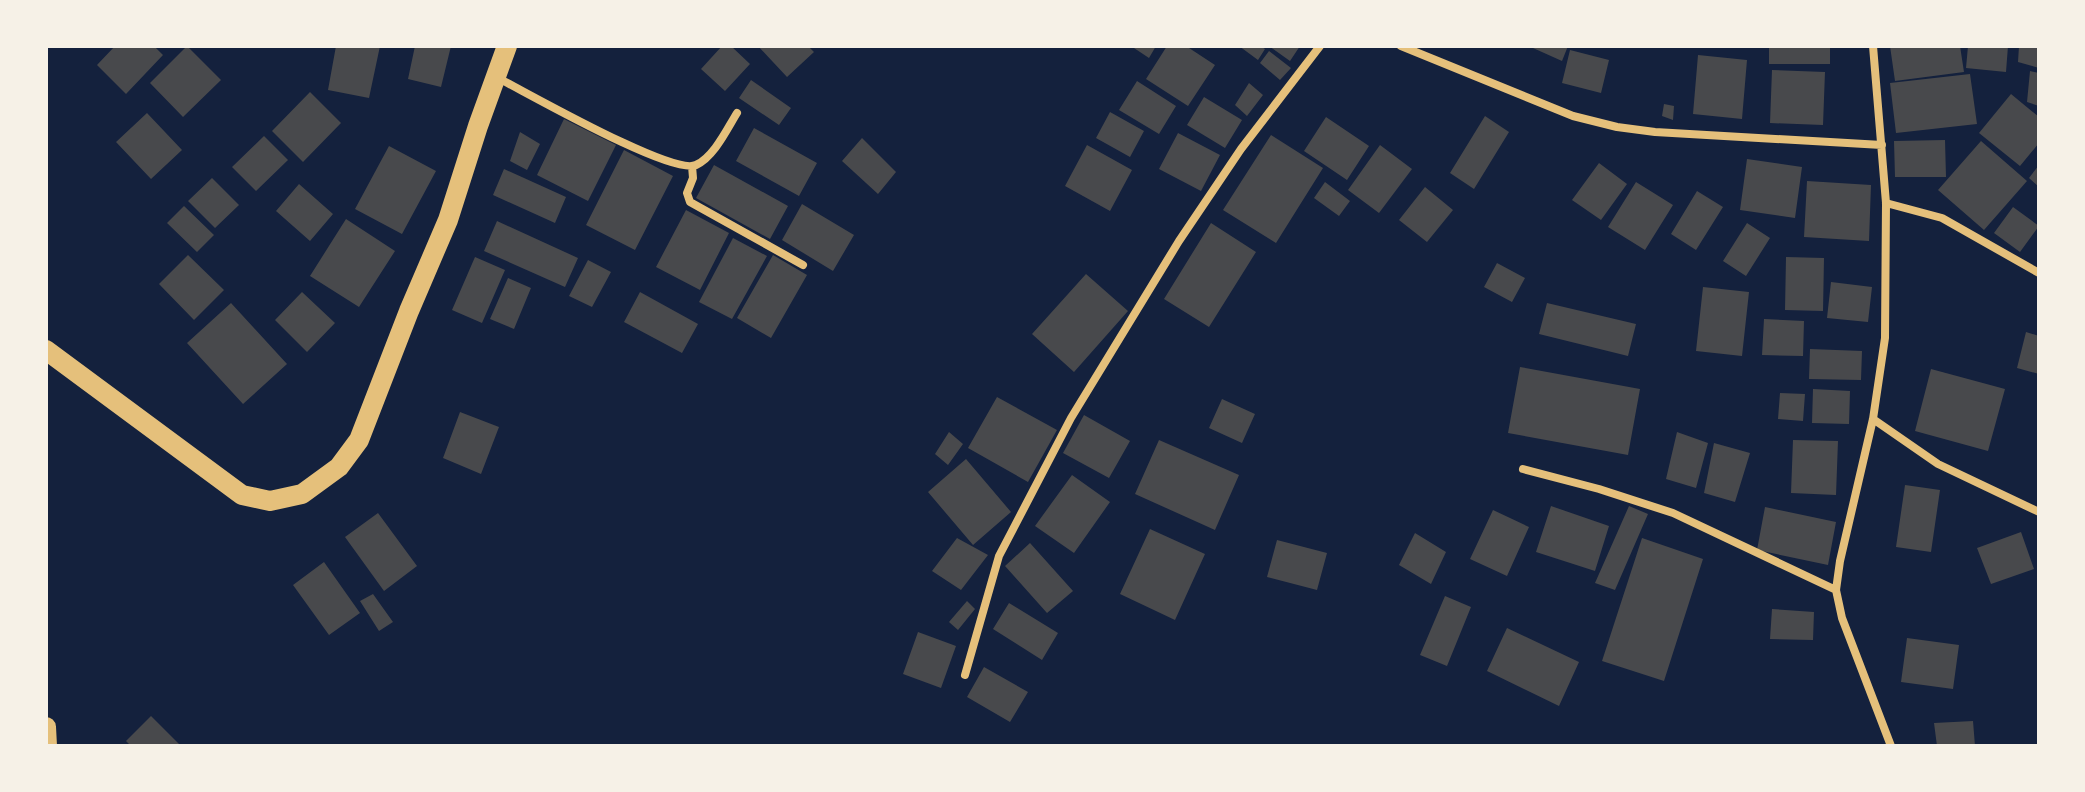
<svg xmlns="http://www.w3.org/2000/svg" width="2085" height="792" viewBox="0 0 2085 792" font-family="Lato,sans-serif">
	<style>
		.building { fill: #48494c }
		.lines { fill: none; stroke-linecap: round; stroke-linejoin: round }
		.minor { stroke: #e5c07b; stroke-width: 8 }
		.primary { stroke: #e5c07b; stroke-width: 20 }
	</style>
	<rect width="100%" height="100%" fill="#14213d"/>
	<path class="building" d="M115,46H154L163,55L126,94L97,65Z
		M187,46L221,80L183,117L150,83Z
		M336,46H380L369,98L328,90Z
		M415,46H451L441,87L408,79Z
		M722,46H731L750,64L725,91L701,69Z
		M758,46H808L814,52L787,77Z
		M1131,46H1156L1149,58Z
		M1167,46H1186L1215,65L1188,106L1146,79Z
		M1239,46H1260L1265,49L1258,60Z
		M1269,46H1300L1290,61Z
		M1534,46H1568L1562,61L1533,48Z
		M1769,46H1830V64H1769Z
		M1890,46H1960L1964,72L1895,81Z
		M1968,46H2008L2006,72L1966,68Z
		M2019,46H2039V68L2018,62Z
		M1570,50L1609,60L1601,93L1562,83Z
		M1269,51L1291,68L1280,80L1260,63Z
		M1698,55L1747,60L1742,119L1693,114Z
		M1772,70L1825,72L1823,125L1770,123Z
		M2030,71L2039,73V106L2027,102Z
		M1970,74L1977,124L1896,133L1890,83Z
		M751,80L791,108L779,125L739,98Z
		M1137,81L1176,106L1159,134L1119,110Z
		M1249,83L1263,95L1247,116L1235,105Z
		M310,92L341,123L303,162L272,131Z
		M2011,94L2039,117V143L2020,166L1979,133Z
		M1204,97L1242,120L1225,148L1187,125Z
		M1664,104L1674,106L1673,120L1662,116Z
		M1110,112L1144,131L1130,157L1096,138Z
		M147,113L182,150L151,179L116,142Z
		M1485,116L1509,132L1474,189L1450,173Z
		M1326,117L1369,146L1347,180L1304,151Z
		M564,119L616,145L588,201L537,175Z
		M754,128L817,163L799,196L736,161Z
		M520,132L540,144L527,170L510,161Z
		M1178,133L1220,155L1201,191L1159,169Z
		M1271,135L1323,168L1276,243L1223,210Z
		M264,136L288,160L256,191L232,167Z
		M862,138L896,172L878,194L842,161Z
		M1945,140L1946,177H1895L1894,141Z
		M1981,141L2027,181L1984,230L1938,190Z
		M1087,145L1132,170L1110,211L1065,186Z
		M1380,145L1412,169L1379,213L1348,190Z
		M389,146L436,171L402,234L355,209Z
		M624,150L673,176L635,250L586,225Z
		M1747,159L1802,167L1795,218L1740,210Z
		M1599,163L1627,184L1601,220L1572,200Z
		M714,165L788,206L770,239L696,198Z
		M2039,165V187L2029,178Z
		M504,169L566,197L555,223L493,195Z
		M212,178L239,205L215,228L188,201Z
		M1807,181L1871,185L1869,241L1804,237Z
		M1325,182L1350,201L1339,216L1314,198Z
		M1636,182L1673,205L1645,250L1608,227Z
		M299,184L333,214L310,241L276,211Z
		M1425,187L1453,210L1427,242L1399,220Z
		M1697,191L1723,207L1696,250L1671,234Z
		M802,204L854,235L833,271L782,240Z
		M184,206L214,235L197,252L167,223Z
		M2013,207L2039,226L2020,252L1994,233Z
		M686,210L729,233L700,290L656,267Z
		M346,219L395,251L359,307L310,276Z
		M497,221L578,258L565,287L484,251Z
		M1211,223L1256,252L1209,327L1164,299Z
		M1747,223L1770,238L1746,276L1723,261Z
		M733,238L767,256L732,319L699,302Z
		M188,255L224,290L194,320L159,284Z
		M773,255L807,275L771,338L737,318Z
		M475,257L505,270L482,323L452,310Z
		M1786,257L1824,258L1823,311L1785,310Z
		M588,260L611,272L592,307L569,296Z
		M1497,263L1525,278L1512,302L1484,287Z
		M1086,274L1128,311L1074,372L1032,334Z
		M508,278L531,288L514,329L490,319Z
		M1831,282L1872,287L1868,322L1827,318Z
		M1703,287L1749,292L1742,356L1696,351Z
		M302,292L335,323L307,352L275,320Z
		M640,292L698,324L682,353L624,322Z
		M231,303L287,364L243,404L187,343Z
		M1547,303L1636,324L1628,356L1539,334Z
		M1764,319L1804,321L1803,356L1762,355Z
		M2026,332L2039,336V374L2017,368Z
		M1810,349L1862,351L1861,380L1809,379Z
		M1520,367L1640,389L1628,455L1508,433Z
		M1931,369L2005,389L1988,451L1915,431Z
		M1813,389L1850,391L1849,424L1812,423Z
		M1780,393L1805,394L1803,421L1778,419Z
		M997,397L1057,430L1028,482L968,448Z
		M1222,399L1255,414L1242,443L1209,428Z
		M460,412L499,427L481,474L443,458Z
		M1084,415L1130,441L1109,478L1063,453Z
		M949,432L963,444L948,465L935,454Z
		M1677,432L1708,443L1696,488L1666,479Z
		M1159,440L1239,475L1215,530L1135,494Z
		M1793,440L1838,441L1836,495L1791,493Z
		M1714,443L1750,453L1735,502L1704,493Z
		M966,459L1011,512L973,545L928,492Z
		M1072,475L1110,502L1074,553L1035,526Z
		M1905,485L1940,490L1931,552L1896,547Z
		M1551,506L1609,526L1595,571L1536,552Z
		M1629,506L1648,514L1615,590L1595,583Z
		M1765,507L1836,522L1828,565L1757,550Z
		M1493,510L1529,527L1507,576L1470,559Z
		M378,513L417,566L384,591L345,537Z
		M1150,529L1205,554L1175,620L1120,594Z
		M2021,532L2034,569L1991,584L1977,548Z
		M1415,533L1446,552L1431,584L1399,565Z
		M957,538L988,555L961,590L932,571Z
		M1642,538L1703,559L1664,681L1602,661Z
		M1277,540L1327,553L1317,590L1267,577Z
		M1030,543L1073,591L1047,613L1005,566Z
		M324,562L360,613L329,635L293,585Z
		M373,594L393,622L379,631L360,601Z
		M1445,596L1471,607L1447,666L1420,655Z
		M967,601L975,609L958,630L949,622Z
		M1009,603L1058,633L1042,660L993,629Z
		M1772,609L1814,612L1813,640L1770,639Z
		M1507,628L1579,662L1559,706L1487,671Z
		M918,632L956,646L941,688L903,674Z
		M1907,638L1959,645L1953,689L1901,682Z
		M984,667L1028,692L1010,722L967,697Z
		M151,716L181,746H131L126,741Z
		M1973,721L1975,746H1937L1934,723Z"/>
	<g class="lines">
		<path class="minor" d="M1401,46L1573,116L1617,127L1655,132L1882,145
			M1873,46L1886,203L1885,338L1873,419L1840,561L1836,590L1842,618L1891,746
			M496,77C526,92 672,176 696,165C714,157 727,129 737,113
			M692,166L693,178L687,193L690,202L803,265
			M1886,203L1942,218L2039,273
			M1873,419L1938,464L2039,512
			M1523,469L1599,489L1673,513L1836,590
			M965,675L999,556L1071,418L1179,241L1241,149L1320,46"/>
		<path class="primary" d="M46,350L242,495L270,501L302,494L339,467L359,440L409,311L448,220L478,126L507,46
			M46,727L47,746"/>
	</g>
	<rect width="2085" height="792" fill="none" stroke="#f6f1e7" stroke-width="96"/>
</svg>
